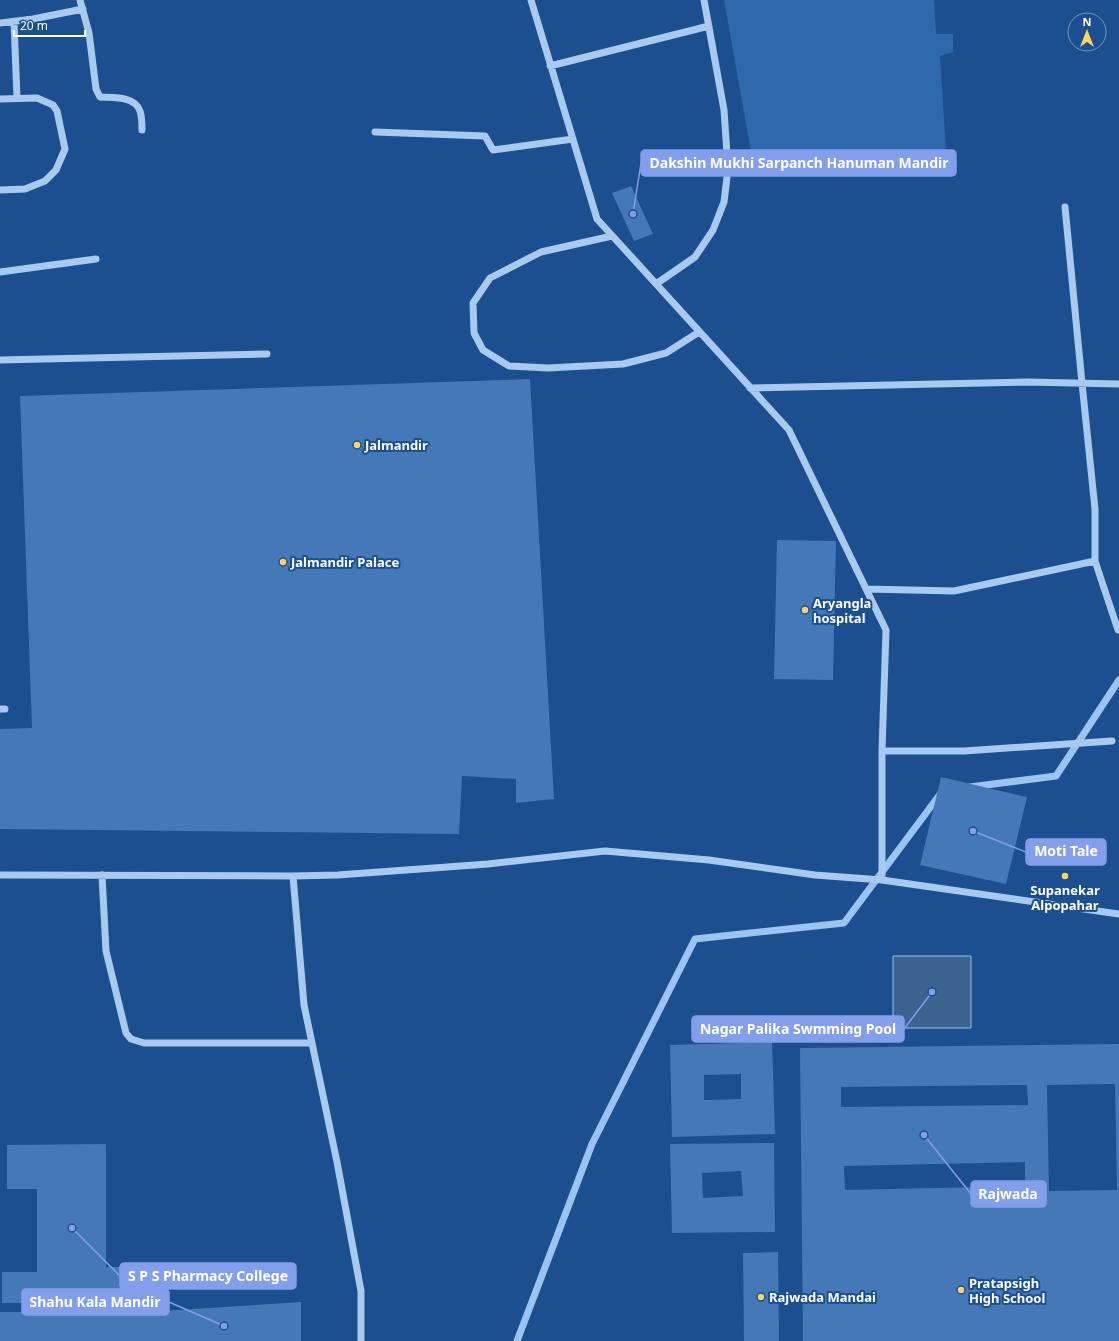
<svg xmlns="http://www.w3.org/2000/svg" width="1119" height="1341" viewBox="0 0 1119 1341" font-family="'Noto Sans',sans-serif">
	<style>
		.green { fill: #2e69ad }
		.water { fill: #3c6290; stroke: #9cc4f0 }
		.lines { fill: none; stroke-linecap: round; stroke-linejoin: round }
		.stream { stroke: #9cc4f0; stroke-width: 7 }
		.building { fill: #4478b7; fill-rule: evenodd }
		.minor { stroke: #a9c9ee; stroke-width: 7 }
		.poi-dot { fill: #ffd166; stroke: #1b4f8f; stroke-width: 1.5 }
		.labels { text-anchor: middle; stroke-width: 4; stroke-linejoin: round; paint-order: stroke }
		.poi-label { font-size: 13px; font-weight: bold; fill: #fff; stroke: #1b4f8f; text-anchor: start }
		.leader { fill: none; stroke: #839eea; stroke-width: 1.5 }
		.callout-dot { fill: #839eea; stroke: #1b4f8f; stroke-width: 1.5 }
		.callout { fill: #839eea; stroke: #839eea; stroke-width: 1.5 }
		.callout-label { font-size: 14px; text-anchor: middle; font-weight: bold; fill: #fff }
	</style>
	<rect width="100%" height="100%" fill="#1b4f8f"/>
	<path class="green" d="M724,0H934L936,34H953V52L940,56L946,150L752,157Z"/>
	<path class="water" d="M893,956H971V1028H893Z"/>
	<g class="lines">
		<path class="stream" d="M970,787L1056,776L1119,680
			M517,1341L592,1144L695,939L844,923L941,793"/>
	</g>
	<path class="building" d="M631,186L653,234L634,241L612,193Z
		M530,379L554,799L516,803V779L462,776L459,834L0,829V729L32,728L20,396Z
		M777,540L836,541L833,680L774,679Z
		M941,777L1027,797L1006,884L920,865Z
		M772,1042L775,1134L672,1137L670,1045ZM741,1074V1099L704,1100V1075Z
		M1119,1044V1341H803L800,1048ZM1115,1084L1117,1190L1049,1191L1047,1085ZM1027,1085L1028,1105L841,1107V1087ZM1025,1162V1186L845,1190L844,1166Z
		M774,1143L775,1232L672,1233L670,1144ZM741,1171L743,1196L703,1198L702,1173Z
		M106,1144V1267H140V1302L2,1303V1272H37V1189H7V1145Z
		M778,1252L779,1341H744L743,1253Z
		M301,1302V1341H0V1312H147Z"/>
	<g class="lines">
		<path class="minor" d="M80,0L89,33L96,89L100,97C114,98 135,96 140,111C142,117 142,124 142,130
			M531,0L597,219L789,430L886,630L882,751V880
			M14,22L17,98
			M0,23L33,19L83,9
			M550,66L709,26
			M0,99L37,98L53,105L57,111L65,149L56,170L45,181L25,189L0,190
			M375,132L485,136L493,150L573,139
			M1065,207L1082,383L1095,509V561L1118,630
			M612,236L541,252L490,278L473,303L474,333L483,350L509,366L548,368L623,364L666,353L699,332
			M0,272L96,259
			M656,284L695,257L713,230L724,202L728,169L724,110L704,0
			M0,360L267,354
			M750,388L1027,382L1119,384
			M866,589L954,591L1095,561
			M0,709H5
			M882,751H964L1112,741
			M0,875L293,876L338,875L488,864L605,851L709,860L815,875L882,880L1119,914
			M102,875L106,951L126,1033L131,1039L144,1043H312
			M293,876L304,1005L337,1162L361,1291V1341"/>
	</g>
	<g class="poi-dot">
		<circle cx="357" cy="445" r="4"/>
		<circle cx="283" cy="562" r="4"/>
		<circle cx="805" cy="610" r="4"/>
		<circle cx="1065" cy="876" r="4"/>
		<circle cx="961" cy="1290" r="4"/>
		<circle cx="761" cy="1297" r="4"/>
	</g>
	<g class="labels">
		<g class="poi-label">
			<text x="365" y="450">Jalmandir</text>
			<text x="291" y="567">Jalmandir Palace</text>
			<text x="813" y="608">Aryangla<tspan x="813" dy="15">hospital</tspan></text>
			<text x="1065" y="895" text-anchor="middle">Supanekar<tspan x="1065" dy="15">Alpopahar</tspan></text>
			<text x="969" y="1288">Pratapsigh<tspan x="969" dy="15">High School</tspan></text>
			<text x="769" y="1302">Rajwada Mandai</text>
		</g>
	</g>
	<path class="leader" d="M633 214L641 163M973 831L1026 852M932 992L904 1029M924 1135L971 1194M72 1228L120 1276M224 1326L169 1302"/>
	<g class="callout-dot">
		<circle cx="633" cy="214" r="4"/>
		<circle cx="973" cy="831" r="4"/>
		<circle cx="932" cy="992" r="4"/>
		<circle cx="924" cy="1135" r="4"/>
		<circle cx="72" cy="1228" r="4"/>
		<circle cx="224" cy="1326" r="4"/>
	</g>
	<g class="callout">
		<rect x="641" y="150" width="315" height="26" rx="4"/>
		<rect x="1026" y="839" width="80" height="26" rx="4"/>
		<rect x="692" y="1016" width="212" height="26" rx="4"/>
		<rect x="971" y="1181" width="75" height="26" rx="4"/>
		<rect x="120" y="1263" width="176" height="26" rx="4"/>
		<rect x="22" y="1289" width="147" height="26" rx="4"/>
	</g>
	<g class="callout-label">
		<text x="799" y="168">Dakshin Mukhi Sarpanch Hanuman Mandir</text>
		<text x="1066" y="856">Moti Tale</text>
		<text x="798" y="1034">Nagar Palika Swmming Pool</text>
		<text x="1008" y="1199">Rajwada</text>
		<text x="208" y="1281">S P S Pharmacy College</text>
		<text x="95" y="1307">Shahu Kala Mandir</text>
	</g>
	<g transform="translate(1087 32)"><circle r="19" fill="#1b4f8f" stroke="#7695bc"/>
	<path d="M0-3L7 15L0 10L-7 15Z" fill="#ffd166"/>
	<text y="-6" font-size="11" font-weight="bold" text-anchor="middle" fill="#ffffff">N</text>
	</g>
	<path d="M14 30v6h71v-6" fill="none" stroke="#ffffff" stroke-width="2"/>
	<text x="20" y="30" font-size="12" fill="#ffffff" stroke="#1b4f8f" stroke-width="3" paint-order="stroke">20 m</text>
</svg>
